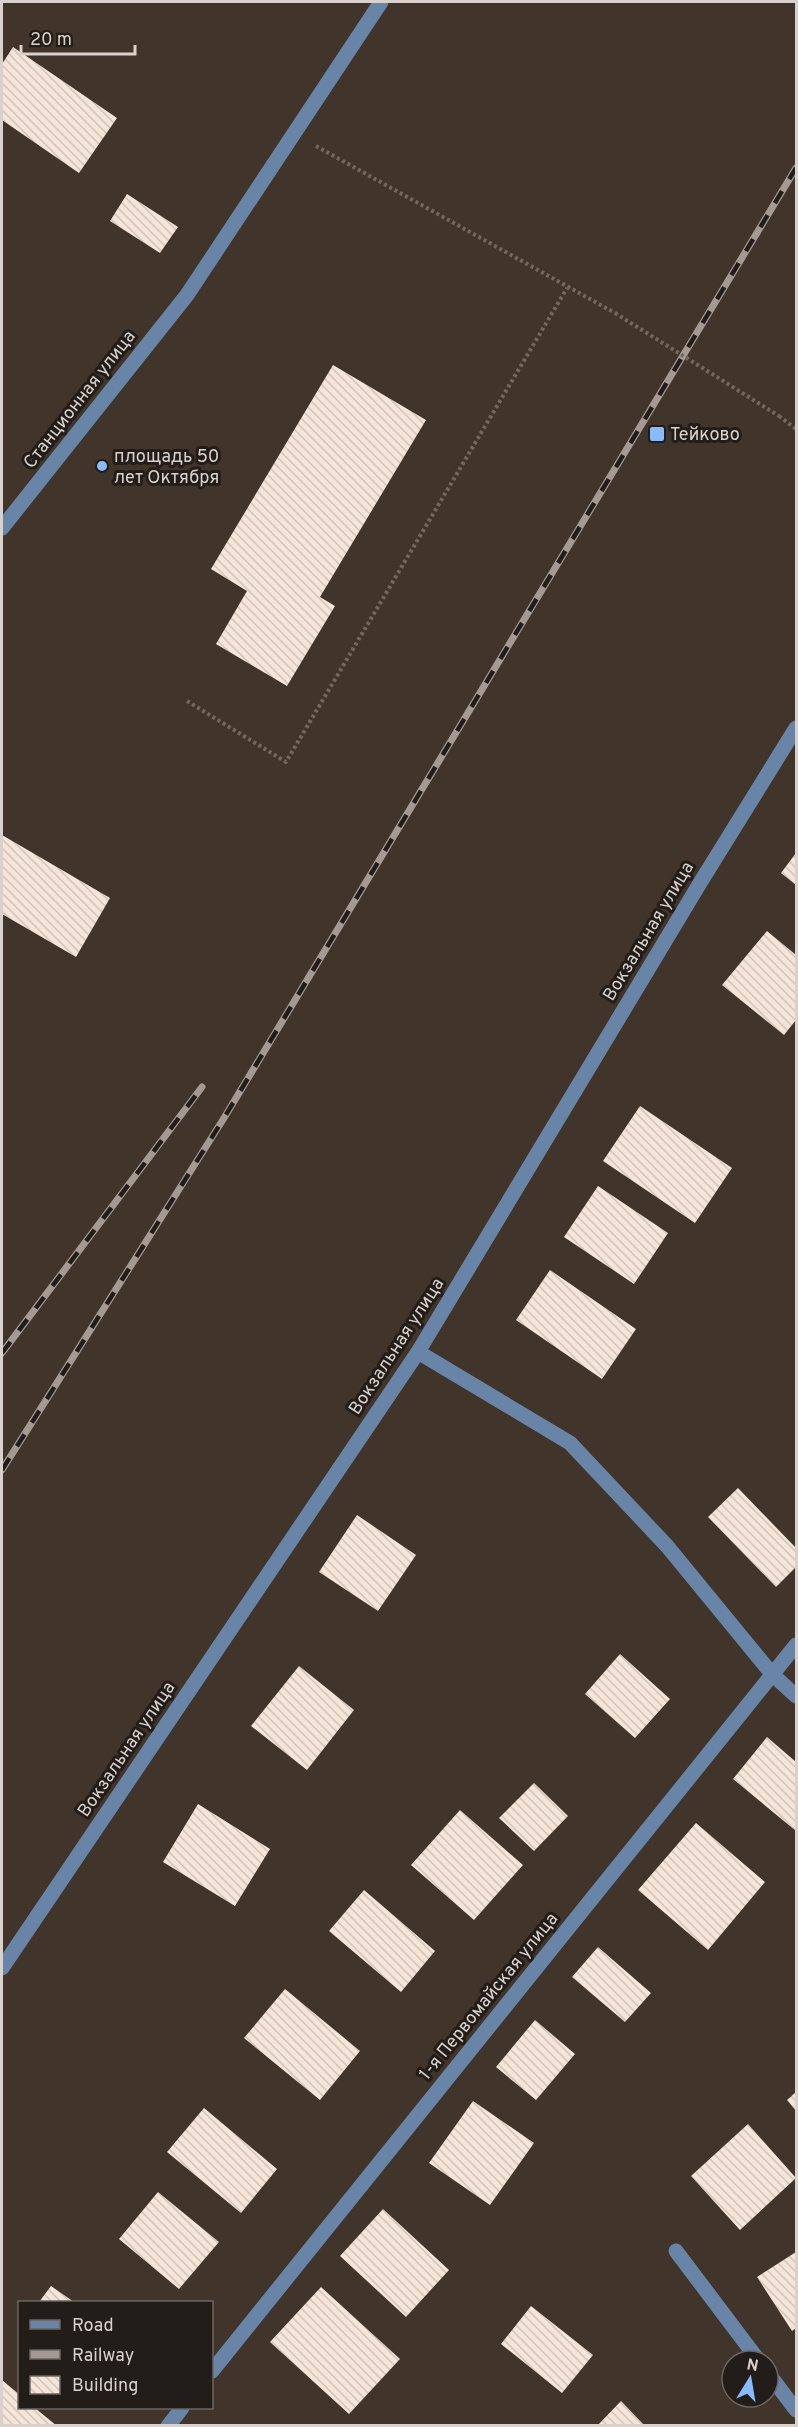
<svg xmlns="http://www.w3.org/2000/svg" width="798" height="2427" viewBox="0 0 798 2427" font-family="Overpass,sans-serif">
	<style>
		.building { fill: url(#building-back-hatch) }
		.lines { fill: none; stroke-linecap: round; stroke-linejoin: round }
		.path { stroke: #736860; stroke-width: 4; stroke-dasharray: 3 3; stroke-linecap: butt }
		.minor { stroke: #6884a7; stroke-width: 15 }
		.rail-casing { stroke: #a49a93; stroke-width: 7 }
		.rail { stroke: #231d19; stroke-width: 4.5; stroke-dasharray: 14; stroke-linecap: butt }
		.path-bridge { stroke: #736860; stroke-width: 4; stroke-dasharray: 3 3; stroke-linecap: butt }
		.poi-dot { fill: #87bbfb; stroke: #231d19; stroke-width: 2 }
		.labels { text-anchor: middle; stroke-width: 6; stroke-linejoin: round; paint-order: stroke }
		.street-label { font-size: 18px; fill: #dad1cc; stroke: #231d19 }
		.poi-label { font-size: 18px; fill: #dad1cc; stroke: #231d19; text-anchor: start }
	</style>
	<defs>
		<pattern id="building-back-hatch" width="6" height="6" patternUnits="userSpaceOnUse" patternTransform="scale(1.5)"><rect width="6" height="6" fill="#f5e5d9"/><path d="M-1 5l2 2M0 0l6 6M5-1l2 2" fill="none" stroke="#d1c4ba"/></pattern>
	</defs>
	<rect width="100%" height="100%" fill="#40342b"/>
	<path class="building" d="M13,47L117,118L79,173L2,120V64Z
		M127,194L178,227L160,253L110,221Z
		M333,365L426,420L320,597L335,606L287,686L216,644L247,591L211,569Z
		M2,835L110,898L76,957L2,914Z
		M796,853V885L781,873Z
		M767,931L796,955V1020L784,1035L722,985Z
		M640,1106L732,1168L695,1223L603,1161Z
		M598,1186L668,1233L634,1284L564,1237Z
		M550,1270L636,1329L602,1379L516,1320Z
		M738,1488L796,1548V1567L776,1587L708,1517Z
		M357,1515L416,1555L378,1611L319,1572Z
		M620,1654L670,1699L635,1738L585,1694Z
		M299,1666L354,1710L307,1770L251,1726Z
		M767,1737L796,1762V1831L733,1779Z
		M534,1783L568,1816L534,1851L499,1818Z
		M198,1804L270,1849L235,1906L163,1862Z
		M460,1810L523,1865L474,1920L411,1865Z
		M696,1823L765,1882L708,1950L638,1890Z
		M364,1890L435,1951L401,1992L329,1931Z
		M598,1947L651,1993L625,2022L572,1977Z
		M285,1989L360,2051L320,2100L244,2038Z
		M535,2020L575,2054L536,2100L496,2067Z
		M796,2092V2111L787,2100Z
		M473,2101L534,2143L490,2205L429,2163Z
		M204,2108L277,2169L241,2213L167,2152Z
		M748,2124L796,2178L740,2230L691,2176Z
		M158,2192L219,2242L179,2289L119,2239Z
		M383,2209L449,2270L406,2317L340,2256Z
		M796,2252V2328L792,2331L757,2277Z
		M51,2286L74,2302H39Z
		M321,2287L400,2359L349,2414L270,2342Z
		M531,2306L593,2355L562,2393L501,2344Z
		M2,2380L20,2395V2408H35L57,2426H2Z
		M621,2401L645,2426H597Z"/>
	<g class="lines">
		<path class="path" d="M316,146L615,313
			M779,416L796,429
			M187,701L286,762L567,288"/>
		<path class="minor" d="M2,528L187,295L381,2
			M418,1352L570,1443L667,1546L772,1674L796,1696
			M2,1968L418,1352L700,883L796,728
			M676,2251L759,2361
			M212,2371L796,1645
			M768,2373L796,2410
			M168,2426L182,2408"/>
		<defs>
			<path id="rail" d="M2,1353L202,1087
				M2,1470L224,1118L796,168"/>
		</defs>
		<use href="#rail" class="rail-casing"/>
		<use href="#rail" class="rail"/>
		<path class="path-bridge" d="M615,313L779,416"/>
	</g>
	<g class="poi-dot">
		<rect x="649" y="426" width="16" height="16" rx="3"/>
		<circle cx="102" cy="466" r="6"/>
	</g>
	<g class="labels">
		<g class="street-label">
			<text transform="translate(79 399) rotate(-52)" y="6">Станционная улица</text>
			<text transform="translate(648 931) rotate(-59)" y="6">Вокзальная улица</text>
			<text transform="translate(396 1346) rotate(-57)" y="6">Вокзальная улица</text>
			<text transform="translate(126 1749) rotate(-56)" y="6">Вокзальная улица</text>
			<text transform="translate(488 1996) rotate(-51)" y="6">1-я Первомайская улица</text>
		</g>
		<g class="poi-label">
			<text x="670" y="440">Тейково</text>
			<text x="114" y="462">площадь 50<tspan x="114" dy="21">лет Октября</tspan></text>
		</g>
	</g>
	<rect width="798" height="2427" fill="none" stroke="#dad1cc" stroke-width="6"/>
	<rect x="18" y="2301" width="195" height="108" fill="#231d19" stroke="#6c6561" stroke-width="1.5"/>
	<rect x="30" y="2320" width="30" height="9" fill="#6884a7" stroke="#6c6561" stroke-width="1.5"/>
	<text x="72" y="2331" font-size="18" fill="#dad1cc">Road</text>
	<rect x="30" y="2350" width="30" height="9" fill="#a49a93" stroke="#6c6561" stroke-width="1.5"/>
	<text x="72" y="2361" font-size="18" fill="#dad1cc">Railway</text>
	<rect x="30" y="2376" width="30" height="18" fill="url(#building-back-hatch)" stroke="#6c6561" stroke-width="1.5"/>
	<text x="72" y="2391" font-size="18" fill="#dad1cc">Building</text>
	<g transform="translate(750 2379) rotate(11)"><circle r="28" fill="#231d19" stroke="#6c6561" stroke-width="1.5"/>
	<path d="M0-4.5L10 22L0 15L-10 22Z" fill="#87bbfb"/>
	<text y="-9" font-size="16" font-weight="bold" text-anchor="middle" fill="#dad1cc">N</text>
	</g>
	<path d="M21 45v9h114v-9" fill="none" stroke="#dad1cc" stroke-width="3"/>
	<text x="30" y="45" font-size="18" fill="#dad1cc" stroke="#231d19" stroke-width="4.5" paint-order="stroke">20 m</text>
</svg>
